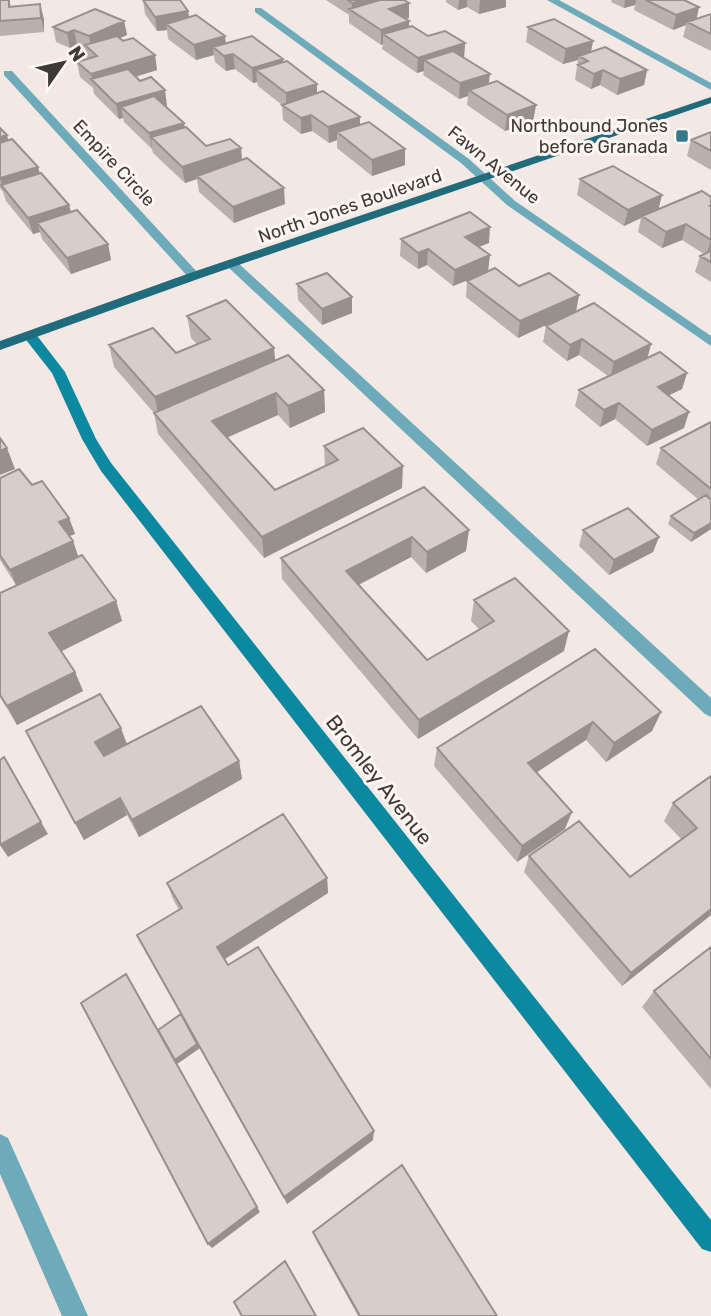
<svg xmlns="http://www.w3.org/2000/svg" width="711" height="1316" viewBox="0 0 711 1316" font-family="Rubik,sans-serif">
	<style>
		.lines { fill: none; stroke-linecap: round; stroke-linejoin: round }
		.lane { fill: #6daaba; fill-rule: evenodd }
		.street { fill: #6daaba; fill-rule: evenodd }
		.secondary { fill: #0c89a1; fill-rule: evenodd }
		.primary { fill: #206c7d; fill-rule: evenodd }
		.wall { fill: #bab0ad }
		.shaded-wall { fill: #97908d }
		.building { fill: #d8cdc9; stroke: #97908d; stroke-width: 2 }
		.poi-dot { fill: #347888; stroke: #fef6f2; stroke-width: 2.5 }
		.labels { text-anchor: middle; stroke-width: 6; stroke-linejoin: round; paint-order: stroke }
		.far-poi-label { font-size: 18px; fill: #3d3937; stroke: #fef6f2; text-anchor: end }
		.far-street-label { font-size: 18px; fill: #3d3937; stroke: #fef6f2 }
		.street-label { font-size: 21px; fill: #3d3937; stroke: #fef6f2 }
	</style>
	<rect width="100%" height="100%" fill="#f3e8e4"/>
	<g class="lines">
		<path class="lane" d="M232,260L236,261L711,698V717L705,714L228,267V261Z
			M0,1134L8,1138L88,1316H62L0,1174Z"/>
		<path class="street" d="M547,0H559L711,83V90Z
			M255,8H261L469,159L515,201L711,336V346L507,205L461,163L255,12Z
			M4,71H12L198,273V279H190L4,75Z"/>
		<path class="secondary" d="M30,332L35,333L65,372L96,439L111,463L711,1220V1252L702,1249L101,471L82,439L52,373L23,336Z"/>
		<path class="primary" d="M711,97V103L198,279L0,350V341L190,273Z"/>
	</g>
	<path class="wall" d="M0,0H9L11,6L44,19V32L0,36Z
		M143,0L188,11L189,17L226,44L283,59V63L317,93L360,125L405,165L372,176L337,148V140L329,143L312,131L301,134L283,120L282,105L258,86L257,82L253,83L235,69L226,71L215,62L214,55L196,60L168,39L167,30L157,31L145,14Z
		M326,0H404L409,18L405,19L409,27L428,36L465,43L464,58L489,84L536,105L533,121L505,131L467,105L468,96L459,99L423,75L424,71L417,73L382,49L383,44L381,45L349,23V15Z
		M446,0H506V7L479,14L467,7L458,10L446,2Z
		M612,0H684L697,19L711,14V51L683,37L686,25L673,30L634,10L635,5L624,8L611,2Z
		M124,21L127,35L120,38L155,55L157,70L136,77L167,106H165L184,123L185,127L206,146L241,148L242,160L285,204L234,223L199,192L197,179L185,183L153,153L152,149L124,122L123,118L119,119L94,94L93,88L80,77L77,62L87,59L85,48L77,44L70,48L56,42L53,27Z
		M528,27L593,41L591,52L647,70L644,85L617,95L600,85L591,89L575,80L578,60L563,64L526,42Z
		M0,128L7,135L8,140L38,167L40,174L69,205L71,212L108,244L111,260L71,274L42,239L40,232L33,234L6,201L3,192L0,188Z
		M711,132V170L687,156L691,140Z
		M580,179L658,209L711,197V282L695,272L700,256L704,254L682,240L662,248L638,232L641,218L624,226L577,195Z
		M401,239L489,243L478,247L488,271L519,286L579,295L576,311L518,338L466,297L467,281L475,277L453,286L427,265L418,269L400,256Z
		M297,284L352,313L322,325L298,300Z
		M187,316L275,361L324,390L325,412L290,428L278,415L227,437L275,490L325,467L324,446L402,488L264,558L158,434L154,413L114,367L109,345L176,353L197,344L191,338Z
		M546,326L651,344L647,358L687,373L682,389L669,395L684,428L647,446L615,419L600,427L575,406L579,390L608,376L579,355L567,361L543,342Z
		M711,422V529L691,542L668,524L671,516L699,500L656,464L661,448Z
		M0,478L32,485L69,518L75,534L69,536L73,541L78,556L16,585L0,560Z
		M424,487L466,551L426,573L411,557L359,585L427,660L480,630L471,621L474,600L564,651L418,739L282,579L281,558Z
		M583,530L659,537L653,552L609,575L579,546Z
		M0,593L116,601L122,621L61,651L75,672L83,691L17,725L0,697Z
		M595,649L661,712L652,731L606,762L586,740L536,773L565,829L517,862L434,766L437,748Z
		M26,731L239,761L242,779L139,837L127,815L84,840Z
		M711,776V915L622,986L524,872L529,856L630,877L681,839L664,821L673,803Z
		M327,878L328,893L224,959L228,965L373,1140L287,1204L200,1048L177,1064L181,1014L137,935L179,910L173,899L167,883Z
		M711,947V1089L642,1007L654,991Z
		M313,1232L497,1316H358L315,1238Z"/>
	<path class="shaded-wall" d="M365,0H379L352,11V3Z
		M459,0H467V7L458,10Z
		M480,0H506V7L479,14Z
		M625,0H636L635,5L624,8Z
		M409,3V18L389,23V9Z
		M40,4L44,19V32L41,18Z
		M699,7L696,22H687L686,25L673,30L676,15Z
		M188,11L190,25L166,24L167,30L157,31L155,17Z
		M124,21L127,35L92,51L89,36Z
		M409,21V36L383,34V44L381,45V30Z
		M74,30L77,44L70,48L67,33Z
		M225,36L227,51L213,47L214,55L196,60L194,45Z
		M593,41L590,56H579L578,60L563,64L566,49Z
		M465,43L464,58L424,60V71L417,73L418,58Z
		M233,54L235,69L226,71L224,56Z
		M155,55L157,70L100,87L93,81L91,74Z
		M283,59V74L256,70L257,82L253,83L252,68Z
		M603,70L600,85L591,89L594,74Z
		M647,70L644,85L617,95L620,79Z
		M490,74L488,89L469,90L468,96L459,99L460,83Z
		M317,84V99L286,109V93Z
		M165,90L167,106L131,116L121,107L123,118L119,119L116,104Z
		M536,105L533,121L505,131L507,115Z
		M311,115L312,131L301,134V118Z
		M360,117V132H337V140L329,143L328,127Z
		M184,123L186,139L151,137L152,149L149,133Z
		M7,135L11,151L0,154V137Z
		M241,148L242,164L197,176V179L185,183L182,167Z
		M405,149V165L372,176V160Z
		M38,167L42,183L3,188L0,178Z
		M284,188L285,204L234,223L233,207Z
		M662,195L658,211L642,216L641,218L624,226L628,210Z
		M69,205L73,221L37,223L40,232L33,234L28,218Z
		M686,224L682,240L662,248L666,232Z
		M490,227L489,243L463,253L465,237Z
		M711,240V254L706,256Z
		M108,244L111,260L71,274L67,258Z
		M428,249L427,265L418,269V253Z
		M490,255L488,272L453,286L455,270Z
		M579,295L576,311L518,338L520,321Z
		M352,297V313L322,325V309Z
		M582,339L579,355L567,361L570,345Z
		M651,344L647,360L610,378L614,362Z
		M274,348L276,369L159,419L155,397Z
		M687,373L682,389L653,403L658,387Z
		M324,390L325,412L290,428L288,406Z
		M276,393L278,415L215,443L212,421Z
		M619,403L615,419L600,427L604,410Z
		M689,412L684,428L647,446L652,430Z
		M7,448L15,469L0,475V451Z
		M403,466L402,488L264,558L262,537Z
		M69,518L75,534L64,538L59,522Z
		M711,523V529L691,542L694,533Z
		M469,530L466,551L426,573L427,552Z
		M412,537L411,557L346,591V571Z
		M659,537L653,552L609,575L614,560Z
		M73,541L78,556L16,585L10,570Z
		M116,601L122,621L58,653L49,633Z
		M569,631L564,651L418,739L419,720Z
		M75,672L83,691L17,725L7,706Z
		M661,712L652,731L606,762L614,743Z
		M593,722L586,740L523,781L528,763Z
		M121,728L128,747L102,760L95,742Z
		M239,761L242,779L139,837L132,820Z
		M120,798L127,815L84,840L75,823Z
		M572,812L565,829L517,862L522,846Z
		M41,822L48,834L8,857L0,845Z
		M327,878L328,893L222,961L217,947Z
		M711,909V915L622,986L631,973Z
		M197,1044L200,1048L177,1064L175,1060Z
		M374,1131L373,1140L287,1204L284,1197Z
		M257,1207L260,1212L212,1248L208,1244Z"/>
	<path class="building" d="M0,0H9V7L40,4L41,18L0,21Z
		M143,0H180L188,11L155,17Z
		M348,0H365L352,3Z
		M380,0H404L409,3L389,9L409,21L381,30L349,9Z
		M646,0H684L699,7L676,15Z
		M95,9L124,21L89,36L74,30L67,33L53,27Z
		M711,14V34L687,22Z
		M196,15L225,36L194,45L166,24Z
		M554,19L593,41L566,49L528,27Z
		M412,26L428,36L445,31L465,43L418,58L383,34Z
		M117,36L123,41L133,38L155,55L91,74L77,62L97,56L85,45Z
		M252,36L283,59L252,68L233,54L224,56L213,47Z
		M605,47L647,70L620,79L603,70L594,74L578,65L588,61L579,56Z
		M453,51L490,74L460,83L424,60Z
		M287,61L317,84L286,93L256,70Z
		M128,69L140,81L151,77L165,90L116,104L91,79Z
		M497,81L536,105L507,115L469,90Z
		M323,91L360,117L328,127L311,115L301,118L282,105Z
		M154,96L184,123L149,133L121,107Z
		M369,122L405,149L372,160L337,132Z
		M186,127L206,146L230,139L241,148L182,167L151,137Z
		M0,128L7,135L0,137Z
		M711,132V151L691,140Z
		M12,139L38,167L0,178V143Z
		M247,158L284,188L233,207L197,176Z
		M613,166L662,195L628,210L580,179Z
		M41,173L69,205L28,218L1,185Z
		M702,191L711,197V206H710L711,207V240L686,224L666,232L642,216Z
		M77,210L108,244L67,258L37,223Z
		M470,212L490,227L465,237L490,255L455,270L428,249L418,253L401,239Z
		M711,251V262L700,256Z
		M495,268L519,286L549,273L579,295L520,321L467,281Z
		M327,273L352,297L322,309L297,284Z
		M226,300L274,348L155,397L109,345L153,328L176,353L210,339L187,316Z
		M594,303L651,344L614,362L582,339L570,345L546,326Z
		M660,352L687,373L658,387L689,412L652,430L619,403L604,410L579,390Z
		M288,355L324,390L288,406L276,393L212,421L275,490L338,460L324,446L363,428L403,466L262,537L154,413Z
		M711,422V489L661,448Z
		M0,438L7,448L0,451Z
		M19,469L32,485L42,481L69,518L59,522L73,541L10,570L0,555V478Z
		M424,487L469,530L427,552L412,537L346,571L427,660L494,621L474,600L515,578L569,631L419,720L281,558Z
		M706,495L711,500V523L694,533L671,516Z
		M628,508L659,537L614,560L583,530Z
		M82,555L116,601L49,633L75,672L7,706L0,695V593Z
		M595,649L661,712L614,743L593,722L528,763L572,812L522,846L437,748Z
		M100,694L121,728L95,742L104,756L201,706L239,761L132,820L120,798L75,823L26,731Z
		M4,757L41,822L0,845V760Z
		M711,776V909L631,973L529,856L579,821L630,877L697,828L673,803Z
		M283,814L327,878L217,947L228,965L258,947L374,1131L284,1197L137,935L182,908L167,883Z
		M711,947V1059L654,991Z
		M126,974L257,1207L208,1244L81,1003Z
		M181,1014L197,1044L175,1060L158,1030Z
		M402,1165L497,1316H360L313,1232Z
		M285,1261L316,1316H242L234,1302Z"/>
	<rect class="poi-dot" x="675" y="129" width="14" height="14" rx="3.5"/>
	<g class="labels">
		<g class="far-poi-label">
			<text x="668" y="132">Northbound Jones<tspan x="668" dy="21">before Granada</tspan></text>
		</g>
		<g class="far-street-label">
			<text transform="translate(114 163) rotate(47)" y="6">Empire Circle</text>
			<text transform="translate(494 165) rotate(39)" y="6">Fawn Avenue</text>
			<text transform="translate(350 206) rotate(-19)" y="6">North Jones Boulevard</text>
		</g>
		<g class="street-label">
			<text transform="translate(379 780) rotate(52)" y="7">Bromley Avenue</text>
		</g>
	</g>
	<g transform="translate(63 63) rotate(56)" stroke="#fef6f2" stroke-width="5" paint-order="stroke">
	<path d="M0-5L12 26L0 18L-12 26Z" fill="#3d3937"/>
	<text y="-10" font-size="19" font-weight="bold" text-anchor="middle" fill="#3d3937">N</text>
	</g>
</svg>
